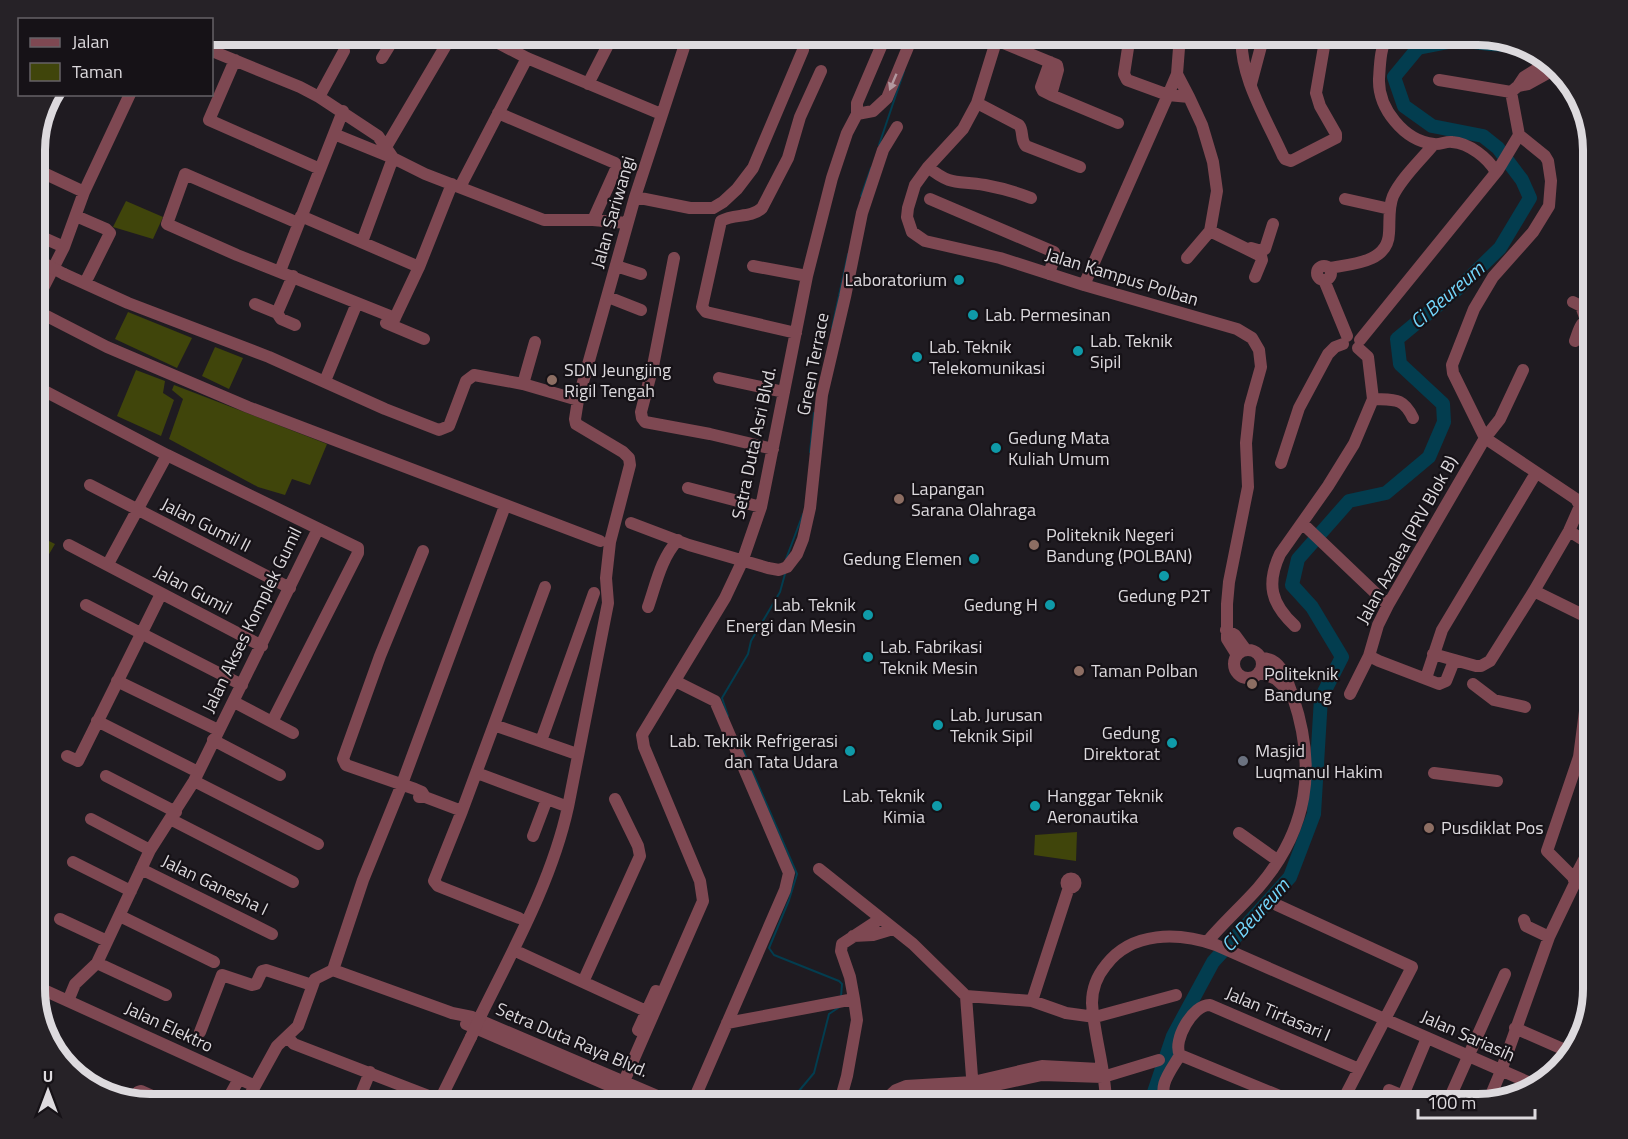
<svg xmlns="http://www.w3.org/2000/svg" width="1628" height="1139" viewBox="0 0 1628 1139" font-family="'Titillium Web',sans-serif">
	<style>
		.green { fill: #40450b }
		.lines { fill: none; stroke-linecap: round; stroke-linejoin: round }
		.stream { stroke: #033d4f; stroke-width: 2 }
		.river { stroke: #033d4f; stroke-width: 14 }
		.minor { stroke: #7e4852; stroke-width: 12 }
		.minor-bridge { stroke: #7e4852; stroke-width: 12 }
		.oneway { fill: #b2989f }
		.culture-dot { fill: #0f9aa8; stroke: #161217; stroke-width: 2 }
		.education-dot { fill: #8d6e63; stroke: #161217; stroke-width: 2 }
		.worship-dot { fill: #6b7280; stroke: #161217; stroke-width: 2 }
		.labels { text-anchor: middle; stroke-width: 4.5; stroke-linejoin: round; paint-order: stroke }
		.street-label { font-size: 18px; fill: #dddade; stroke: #161217 }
		.poi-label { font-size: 18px; fill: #dddade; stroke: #161217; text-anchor: start }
		.water-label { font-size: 20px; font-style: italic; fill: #73d6fb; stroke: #161217 }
		.rim { fill: none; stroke: #dddade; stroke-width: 8 }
	</style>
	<rect width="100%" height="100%" fill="#1f1b21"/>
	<path class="green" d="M126,201L163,217L153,239L113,227Z
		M128,312L192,338L177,368L115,339Z
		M215,347L243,358L229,389L202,376Z
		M136,370L165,381L163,393L174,400L161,436L117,416Z
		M174,385L327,444L310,485L292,479L285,495L258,487L169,439L183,399L172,390Z
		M35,534L55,544L35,578Z
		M1077,832L1076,861L1034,855L1035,835Z"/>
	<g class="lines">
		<path class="stream" d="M879,145L904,71
			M861,196L871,168
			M832,328L848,254
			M810,452L814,413
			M786,559L803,514
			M728,716L722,698L748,654L751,641L780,592L785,574
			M740,743L797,874L789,900L769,948L774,955L839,981L842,984L841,997
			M788,1104L814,1073L829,1014L841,1006"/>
		<path class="river" d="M1150,1104L1173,1036L1213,962L1290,877L1314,814L1321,698L1342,657L1312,607L1292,585L1298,559L1349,501L1386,493L1429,457L1444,422L1443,404L1400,364L1397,339L1461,286L1500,248L1530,198L1522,180L1498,148L1483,136L1432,126L1404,106L1394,77L1418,48L1459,40L1490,44L1509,45"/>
		<path class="minor" d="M319,35L331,40H334L338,35
			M483,35L527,58L661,114
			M998,35L977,103L963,129L928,167L915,185L908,208L907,217L912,232L925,241L1000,258L1084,285L1237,329L1252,338L1259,350L1261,367L1250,406L1246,443L1248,487L1229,582L1227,604V639L1237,655
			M1130,35L1124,74L1127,80L1168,95L1177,74
			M1242,35C1238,74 1267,120 1283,156L1285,159L1291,161L1336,138V134L1320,106L1316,93L1326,35
			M1370,35L1385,38
			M1388,35C1380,47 1380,65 1379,79C1378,108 1404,141 1434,144C1440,145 1446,141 1452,142C1469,143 1488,158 1496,172
			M996,40L1057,65L1058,70L1051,95L1118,123
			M1179,48L1177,74L1189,97
			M212,51L300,87L319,97L378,136L393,158L425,174L544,220H593L627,223
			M382,58L396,35
			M235,60L209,120L320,169
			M1050,62L1041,87L1043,91L1051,95
			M1439,80L1511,92
			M588,84L613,35
			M1251,84L1264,35
			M1518,86L1528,84L1557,68
			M319,97L344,51
			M977,103L1019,125C1024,131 1020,140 1026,146L1080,167
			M498,113L615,163L616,169L593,220
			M857,114L873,111L887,98L913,35
			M334,134L393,158L362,242
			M1590,137L1591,140
			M386,147L452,35
			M928,167C952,187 958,180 985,185C1001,188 1016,192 1031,198
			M35,169L84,192
			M460,187L527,58
			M635,197L690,208H713L723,202L737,189L753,168L803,50L805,35
			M930,199L1054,252L1055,255L1049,274
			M1345,199L1390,209
			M76,216L106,229L110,233L88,277
			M301,216L419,267
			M298,223L185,174L167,224L237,255L395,318
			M35,234L64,247
			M1251,248L1258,250L1265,249L1273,224
			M674,258L653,366L641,412L642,418L645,422L710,434L773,449
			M1187,258L1210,231
			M35,259L45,264
			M616,266L641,274
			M753,266L807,276
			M1317 273a7 7 0 1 1 14 0a7 7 0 1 1-14 0Z
			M1330,268C1351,264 1388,263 1389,233C1390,221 1388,208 1393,196C1402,177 1421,160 1434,144
			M280,271L343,111
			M64,274L128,303L269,357L385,409L439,430L449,426L466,381L474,375L523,384L578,400
			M1324,280L1347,336
			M1084,285L1168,95L1189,97L1202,125L1213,162L1217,191L1210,231L1261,256L1262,260L1255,277
			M608,297L641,310
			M1573,302L1581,306L1586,320
			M35,304L64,247L84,192L130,94
			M255,304L277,313L281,319L295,325
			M35,310L107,347L248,407L600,541
			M277,313L293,276
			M386,323L424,339
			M392,324L419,267L452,184
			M796,333L706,312L702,307L721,221C735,213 750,219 762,208L788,158L800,117L821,71
			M1360,340L1498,170L1519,135L1511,92L1518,86L1524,77L1550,61
			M1575,341C1579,331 1580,318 1593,321
			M719,378L784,392
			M325,381L357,303
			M523,384L535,342
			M35,386L167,455L358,548V553L272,722
			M1373,399C1394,400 1403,397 1413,418
			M1281,463L1299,408L1328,354L1335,347L1343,344
			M90,485L290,588
			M688,488L761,507
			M631,523L689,545L768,568L779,570L787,567L797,554L803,539L810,508L822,395L845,297L862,213L883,150L897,127
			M1302,523L1388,605
			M1569,531L1593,546
			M69,545L262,646
			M423,551L380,656L343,759L346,765L415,789L422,792L425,797
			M108,564L167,455
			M1534,591L1593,620
			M86,605L242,685
			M648,607C656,584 661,558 678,540
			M1295,626C1271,604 1266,584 1280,554L1328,486L1354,444L1373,399L1368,357L1358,348
			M1226,630L1235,635L1246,650
			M1234 664a14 14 0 1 1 28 0a14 14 0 1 1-28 0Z
			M1433,654L1476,666H1481L1490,661L1534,591L1569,531L1580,506L1576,499L1485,438L1453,373L1452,365L1474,309L1493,277L1533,232L1549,206L1551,181L1548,161L1545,156L1519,135
			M1369,656L1379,661L1439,684L1446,681L1454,661
			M1590,656L1593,650
			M1259,672L1276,679L1290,692
			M1426,678L1442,630L1536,473
			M117,681L218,730
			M675,681L715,701L789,873L785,890L692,1104
			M1473,684L1494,700L1525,707
			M1350,694L1369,656L1378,625L1388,605L1485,438L1500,419L1523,370
			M234,702L293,733
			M97,721L198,772
			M494,725L574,753
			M213,740L280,775
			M541,741L594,593
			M67,756L78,761L161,594
			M477,773L563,805
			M1434,773L1497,781
			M106,776L176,812
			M194,781L318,844
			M419,797H425L462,811
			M91,819L150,850
			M170,819L293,882
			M1239,833L1277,860
			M533,836L547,799
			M73,862L131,891
			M141,869L272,934
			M819,869L913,944L966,996L1032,1001L1066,1013L1095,1017L1176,995
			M1066.5 883a4.5 4.5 0 1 1 9 0a4.5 4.5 0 1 1-9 0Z
			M1574,879L1587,854L1593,848
			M1277,905L1412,967L1341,1104
			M120,916L214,962
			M519,918L438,886L434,881L462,811L545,587
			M60,919L107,941
			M853,936L873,935L893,929
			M1549,937L1575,883L1573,877L1547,851L1579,757L1590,673
			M1207,942C1223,923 1241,907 1258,888C1308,830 1317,768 1293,697C1287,680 1282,658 1261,658
			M520,953L646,1011
			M97,963L166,995
			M333,970L363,880L402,784L505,506
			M333,970L452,1013L472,1017L676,1104
			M583,982L640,856L638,846L615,799
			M35,986L255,1086
			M966,996L974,1104
			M68,1001L75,984L97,963L150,850L194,781L318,529
			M1032,1001L1069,887
			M481,1015C514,948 552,880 568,807L608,603L606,578L610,542L630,465L629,458L623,452L576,424L575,419L578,400L635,197L688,35
			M727,1023L854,999L850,977L841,951L842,944L880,919
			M466,1024L652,1104
			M1515,1028L1572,1053
			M638,1030L656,991
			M200,1032L222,975L252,985L256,984L262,971L266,970L312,985
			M287,1037L294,1044L434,1098
			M1180,1055C1172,1041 1193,1004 1210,1005L1359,1069
			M1180,1055L1299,1104
			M1389,1090L1401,1095L1404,1093L1427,1038
			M134,1099L138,1092L141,1091L170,1104
			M1488,1102L1501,1071L1549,937L1526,926L1524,920
			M225,1104L239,1079
			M245,1104L277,1046L298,1026L315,979L333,970
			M357,1104L370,1072
			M438,1104L471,1037
			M614,1104L703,901L700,881L644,747L642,735L725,598L742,562L761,507L807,276L832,178L847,133L857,114V103L886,35
			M834,1104L842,1094L847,1076L857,1020L854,999
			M881,1104L896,1090L906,1086L973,1082L1042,1066L1099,1069
			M896,1104L905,1096L973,1090L1042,1075L1103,1077L1159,1060
			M1106,1104C1106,1071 1094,1037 1092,1003C1092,988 1097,976 1106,965C1132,931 1178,932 1216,945L1537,1086
			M1168,1104C1156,1087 1170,1072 1180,1055
			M1447,1104L1505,974"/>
		<path class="minor-bridge" d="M45,264L64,274
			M471,1037L481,1015"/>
	</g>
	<defs><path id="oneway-solid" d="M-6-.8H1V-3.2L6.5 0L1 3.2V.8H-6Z" transform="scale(1.5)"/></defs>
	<use class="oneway" href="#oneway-solid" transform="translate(893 82) rotate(113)"/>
	<g class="culture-dot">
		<circle cx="959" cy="280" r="6"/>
		<circle cx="973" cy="315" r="6"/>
		<circle cx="1078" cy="351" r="6"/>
		<circle cx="917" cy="357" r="6"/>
		<circle cx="996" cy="448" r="6"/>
		<circle cx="974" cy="559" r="6"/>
		<circle cx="1164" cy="576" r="6"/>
		<circle cx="1050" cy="605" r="6"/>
		<circle cx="868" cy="615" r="6"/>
		<circle cx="868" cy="657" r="6"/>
		<circle cx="938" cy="725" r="6"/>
		<circle cx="1172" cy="743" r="6"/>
		<circle cx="850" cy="751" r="6"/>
		<circle cx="937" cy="806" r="6"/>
		<circle cx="1035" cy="806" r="6"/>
	</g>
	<g class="education-dot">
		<circle cx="552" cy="380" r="6"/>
		<circle cx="899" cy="499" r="6"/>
		<circle cx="1034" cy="545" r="6"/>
		<circle cx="1079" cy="671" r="6"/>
		<circle cx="1252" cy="684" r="6"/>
		<circle cx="1429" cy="828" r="6"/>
	</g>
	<circle class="worship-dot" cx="1243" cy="761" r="6"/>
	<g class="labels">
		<g class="street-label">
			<text transform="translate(613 212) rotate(-74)" y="6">Jalan Sariwangi</text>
			<text transform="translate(1122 277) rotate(17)" y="6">Jalan Kampus Polban</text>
			<text transform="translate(813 364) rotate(-79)" y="6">Green Terrace</text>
			<text transform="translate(754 443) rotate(-78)" y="6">Setra Duta Asri Blvd.</text>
			<text transform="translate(206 525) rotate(27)" y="6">Jalan Gumil II</text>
			<text transform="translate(1407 540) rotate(-61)" y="6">Jalan Azalea (PRV Blok B)</text>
			<text transform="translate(193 590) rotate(28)" y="6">Jalan Gumil</text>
			<text transform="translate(252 620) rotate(-64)" y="6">Jalan Akses Komplek Gumil</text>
			<text transform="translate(215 885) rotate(26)" y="6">Jalan Ganesha I</text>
			<text transform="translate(1278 1014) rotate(23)" y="6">Jalan Tirtasari I</text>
			<text transform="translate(169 1027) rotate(25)" y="6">Jalan Elektro</text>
			<text transform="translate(1468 1036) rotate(24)" y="6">Jalan Sariasih</text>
			<text transform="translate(572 1040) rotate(23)" y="6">Setra Duta Raya Blvd.</text>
		</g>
		<g class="poi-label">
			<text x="947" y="286" text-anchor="end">Laboratorium</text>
			<text x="985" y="321">Lab. Permesinan</text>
			<text x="1090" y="347">Lab. Teknik<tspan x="1090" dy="21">Sipil</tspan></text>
			<text x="929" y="353">Lab. Teknik<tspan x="929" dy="21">Telekomunikasi</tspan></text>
			<text x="564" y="376">SDN Jeungjing<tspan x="564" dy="21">Rigil Tengah</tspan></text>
			<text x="1008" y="444">Gedung Mata<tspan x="1008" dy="21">Kuliah Umum</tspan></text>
			<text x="911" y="495">Lapangan<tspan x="911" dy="21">Sarana Olahraga</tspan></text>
			<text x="1046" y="541">Politeknik Negeri<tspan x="1046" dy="21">Bandung (POLBAN)</tspan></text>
			<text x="962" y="565" text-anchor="end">Gedung Elemen</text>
			<text x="1164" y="602" text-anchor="middle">Gedung P2T</text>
			<text x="856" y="611" text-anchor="end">Lab. Teknik<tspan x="856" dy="21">Energi dan Mesin</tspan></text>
			<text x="1038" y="611" text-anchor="end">Gedung H</text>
			<text x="880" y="653">Lab. Fabrikasi<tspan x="880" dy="21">Teknik Mesin</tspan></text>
			<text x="1091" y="677">Taman Polban</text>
			<text x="1264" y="680">Politeknik<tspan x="1264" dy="21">Bandung</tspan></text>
			<text x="950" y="721">Lab. Jurusan<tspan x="950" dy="21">Teknik Sipil</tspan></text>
			<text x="1160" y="739" text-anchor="end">Gedung<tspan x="1160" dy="21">Direktorat</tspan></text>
			<text x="838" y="747" text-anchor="end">Lab. Teknik Refrigerasi<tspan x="838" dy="21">dan Tata Udara</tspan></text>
			<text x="1255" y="757">Masjid<tspan x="1255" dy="21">Luqmanul Hakim</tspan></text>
			<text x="925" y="802" text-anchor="end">Lab. Teknik<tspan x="925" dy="21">Kimia</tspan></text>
			<text x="1047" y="802">Hanggar Teknik<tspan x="1047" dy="21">Aeronautika</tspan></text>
			<text x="1441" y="834">Pusdiklat Pos</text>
		</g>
		<g class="water-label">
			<text transform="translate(1447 295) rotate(-41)" y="7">Ci Beureum</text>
			<text transform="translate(1255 915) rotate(-48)" y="7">Ci Beureum</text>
		</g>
	</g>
	<path d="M0 0H1628V1139H0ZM150 45H1478A105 105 0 0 1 1583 150V989A105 105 0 0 1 1478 1094H150A105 105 0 0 1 45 989V150A105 105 0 0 1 150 45Z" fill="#262227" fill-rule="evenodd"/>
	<path class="rim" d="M150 45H1478A105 105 0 0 1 1583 150V989A105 105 0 0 1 1478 1094H150A105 105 0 0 1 45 989V150A105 105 0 0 1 150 45Z"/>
	<rect x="18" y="18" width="195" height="78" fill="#161217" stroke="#666267" stroke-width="1.5"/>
	<rect x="30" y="38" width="30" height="9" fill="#7e4852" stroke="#666267" stroke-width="1.5"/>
	<text x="72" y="48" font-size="18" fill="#dddade">Jalan</text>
	<rect x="30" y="63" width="30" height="18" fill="#40450b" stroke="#666267" stroke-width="1.5"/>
	<text x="72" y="78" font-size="18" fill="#dddade">Taman</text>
	<g transform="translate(48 1091)" stroke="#161217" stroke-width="4.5" paint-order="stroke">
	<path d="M0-4.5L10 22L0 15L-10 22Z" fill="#dddade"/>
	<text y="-9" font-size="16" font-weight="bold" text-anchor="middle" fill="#dddade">U</text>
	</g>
	<path d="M1418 1109v9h117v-9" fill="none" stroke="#dddade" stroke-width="3"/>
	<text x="1427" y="1109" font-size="18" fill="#dddade" stroke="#161217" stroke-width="4.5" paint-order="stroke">100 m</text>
</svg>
